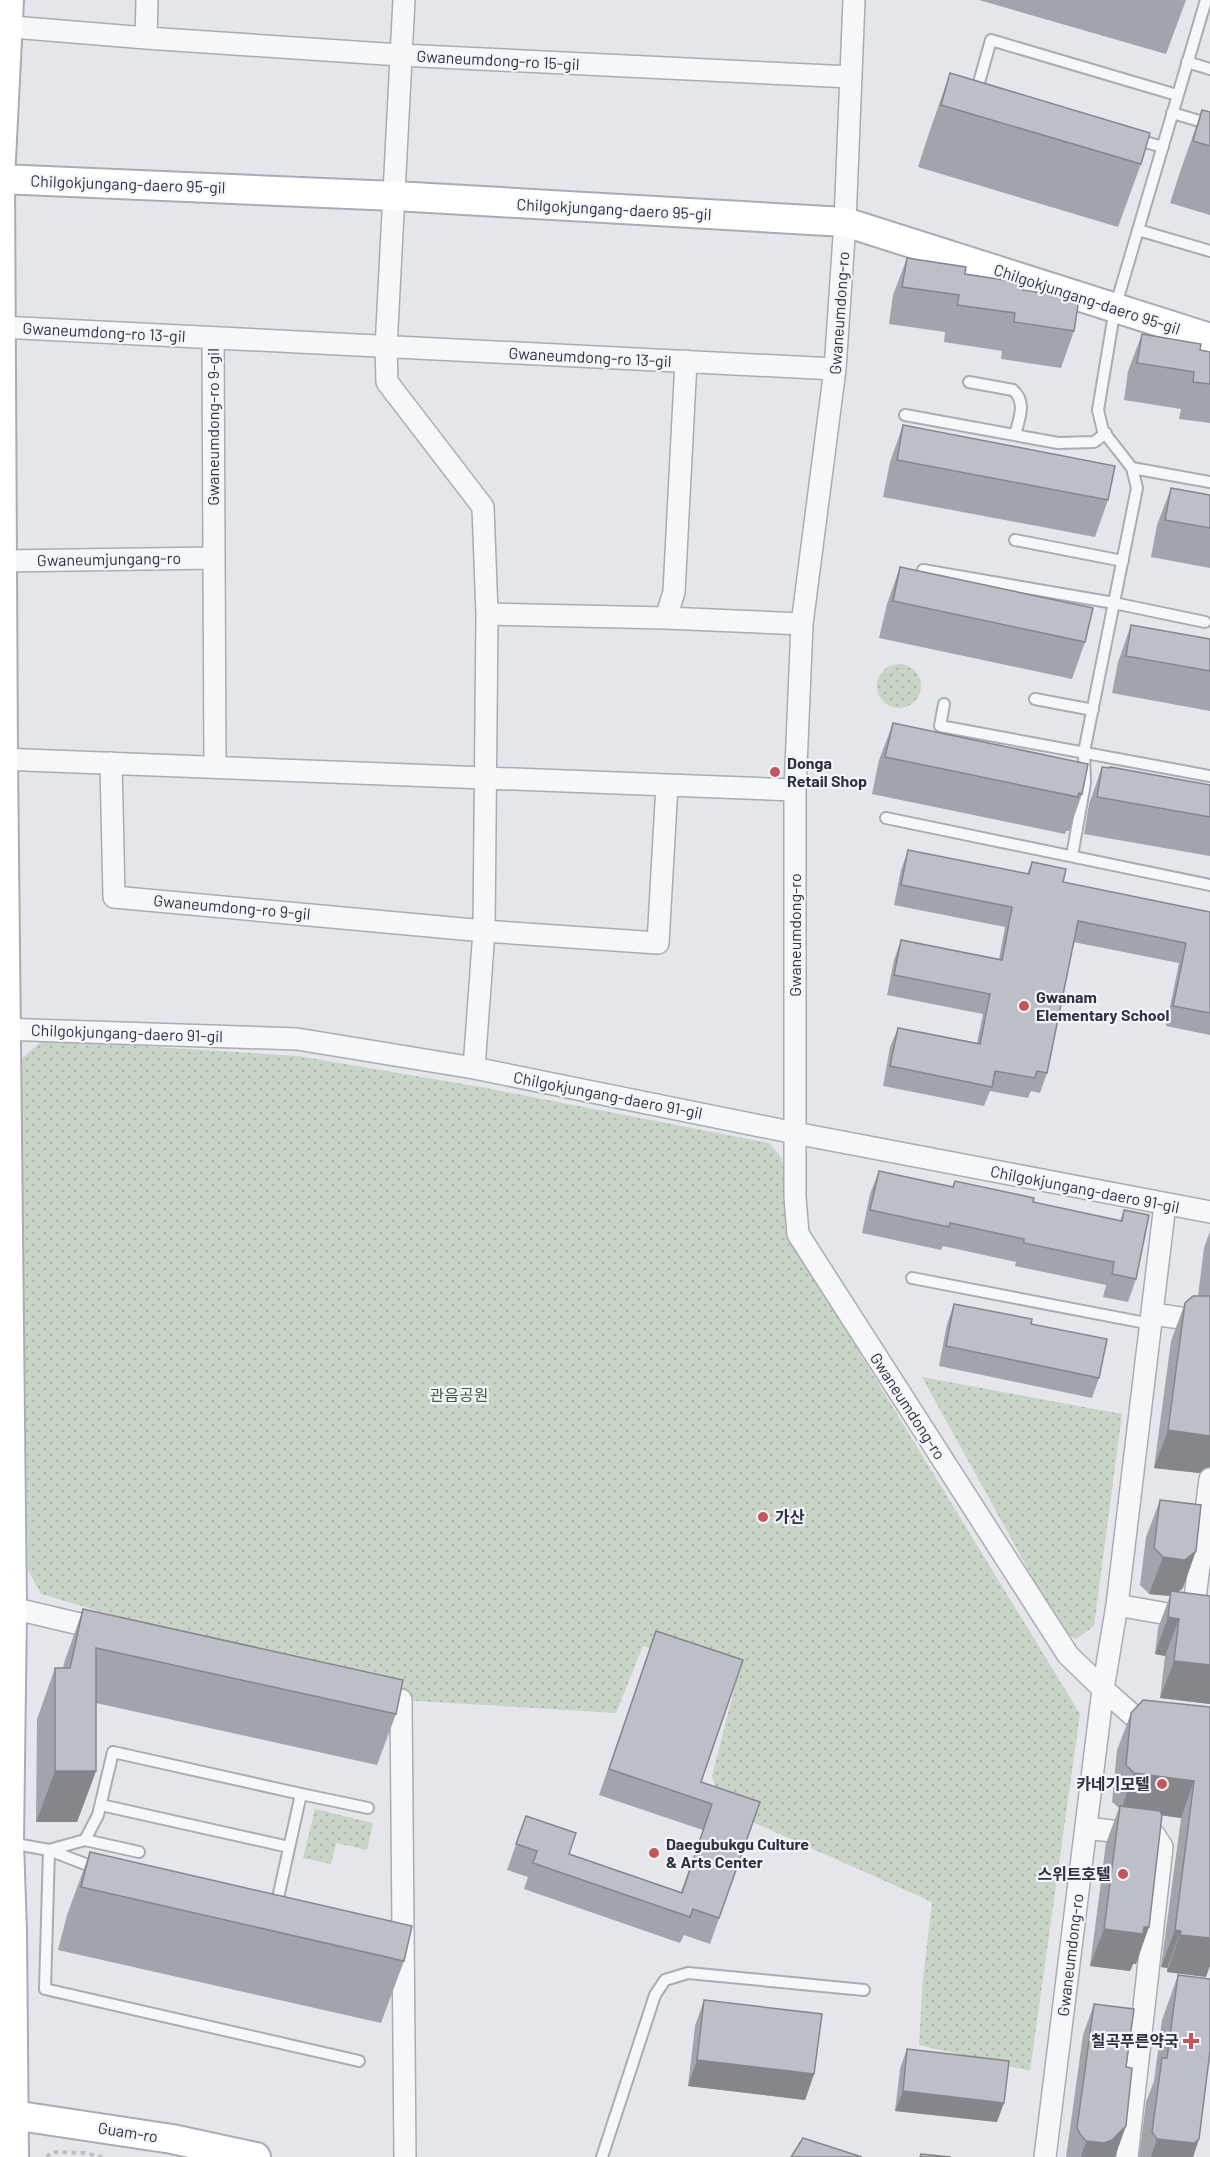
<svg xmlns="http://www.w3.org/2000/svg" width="1210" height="2157" viewBox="0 0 1210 2157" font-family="Barlow,'Noto Sans KR',sans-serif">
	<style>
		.park { fill: url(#park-dots) }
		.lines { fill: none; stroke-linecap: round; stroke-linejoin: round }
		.service-casing { stroke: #a9acb5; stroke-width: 14 }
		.minor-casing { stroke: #a9acb5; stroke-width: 24 }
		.secondary-casing { stroke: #a9acb5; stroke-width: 32 }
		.path { stroke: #bec0c6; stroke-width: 4; stroke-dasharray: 4.5 4.5; stroke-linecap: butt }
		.service { stroke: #f6f7f9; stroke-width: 10 }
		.minor { stroke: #f6f7f9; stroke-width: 21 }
		.secondary { stroke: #fff; stroke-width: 28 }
		.wall { fill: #a2a4ab }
		.shaded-wall { fill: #84868b }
		.building { fill: #bcbfc7; stroke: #84868b; stroke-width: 1.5 }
		.poi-dot { fill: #c3565a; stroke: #f4f5f8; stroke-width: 2 }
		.labels { text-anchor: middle; stroke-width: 4.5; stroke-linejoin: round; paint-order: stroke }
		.street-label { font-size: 16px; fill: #2d3242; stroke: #f4f5f8 }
		.poi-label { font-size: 16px; font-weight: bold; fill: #2d3242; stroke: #f4f5f8; text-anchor: start }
		.park-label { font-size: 16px; fill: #3e5c3c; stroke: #f4f5f8 }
	</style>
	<defs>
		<pattern id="park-dots" width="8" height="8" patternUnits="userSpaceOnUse" patternTransform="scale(1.5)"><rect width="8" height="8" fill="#c8d4c6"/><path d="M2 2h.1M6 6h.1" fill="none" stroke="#acb6ab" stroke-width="1.8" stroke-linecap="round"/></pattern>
	</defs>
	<rect width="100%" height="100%" fill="#e4e6eb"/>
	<path class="park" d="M877 686a22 22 0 1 1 44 0a22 22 0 1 1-44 0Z
		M43,1040L298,1056L481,1087L769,1143L782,1158L792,1242L1080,1714L1030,2071L919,2045L923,1979L932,1902L721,1808L712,1776L737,1678L643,1646L616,1713L401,1700L41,1594L28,1570L21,1059Z
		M922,1377L1122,1414L1094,1626L1076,1639L1061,1629Z
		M315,1809L373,1823L367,1850L336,1843L331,1864L303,1858Z"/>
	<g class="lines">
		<defs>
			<path id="service" d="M1187,62L1210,69
				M978,94L976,93L991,40L1177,95
				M1172,113L1210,124
				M1134,139L1163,147
				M1138,230L1210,251
				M969,382L1013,390C1027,402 1019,419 1015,435
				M905,415L1058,443L1094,442L1106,433
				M1132,468L1210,482
				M1015,540L1123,561
				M923,570L1114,603L1205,622
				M1035,699L1093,710
				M944,704L940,726L1210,776
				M886,818L1210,885
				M1072,856L1085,783L1084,752L1137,488L1132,468L1103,431L1098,410L1115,308L1206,0
				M912,1278L1151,1324
				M301,1794L368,1808
				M101,1805L289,1847
				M85,1840L98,1815L113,1752L301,1794L276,1907
				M10,1843L49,1850L98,1869
				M49,1850L45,1989L359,2061
				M49,1850L85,1840L139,1852
				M602,2157L655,1995L665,1980L688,1973L864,1990"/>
			<path id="minor" d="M404,0L386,348L387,382L483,507L487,614L484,931L474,1068
				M854,0L845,222L835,369L802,624L795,790V1197L798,1234L1068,1655L1103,1689L1045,2157
				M0,26L146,38L400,55L851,77
				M146,38L147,0
				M0,327L835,369
				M213,338L215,767
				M3,561L214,558
				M487,614L666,618L802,624
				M666,618L674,592L686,361
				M0,759L795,790
				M111,763L114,897L484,931L658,943L667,785
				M0,1029L297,1039L474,1068L795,1133L1210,1212
				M1165,1204L1117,1605L1103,1689L1137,1719L1210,1728
				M1152,1314L1210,1322
				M1117,1605L1179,1616L1194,1606L1210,1479
				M12,1608L105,1630
				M372,1693L401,1700L405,2157
				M1086,1828L1155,1836L1162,1847L1127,2157"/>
			<path id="secondary" d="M9,0L0,179L3,759L12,1608L9,1843L12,1932L14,2157
				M0,179L395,196L845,222L1210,338
				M0,2113L172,2139L256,2157"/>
		</defs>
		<use href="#service" class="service-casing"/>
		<use href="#minor" class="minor-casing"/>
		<use href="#secondary" class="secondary-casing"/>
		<path class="path" d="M47,2157L51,2152L85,2153L102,2157"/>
		<use href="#service" class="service"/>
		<use href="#minor" class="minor"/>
		<use href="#secondary" class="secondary"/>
	</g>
	<path class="wall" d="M979,0H1186L1166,54Z
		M950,73L1141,164L1118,227L918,167L928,136Z
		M1202,110L1210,112V215L1170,203L1180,172Z
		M907,258L1023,290L1074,331L1061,368L1001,359L1002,351L944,342L945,332L889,324L893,295Z
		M1142,334L1200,350L1210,352V423L1179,419L1181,409L1124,400L1128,371Z
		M903,425L1108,500L1095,537L883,497L890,462Z
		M1171,488L1210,495V568L1151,557L1157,525Z
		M900,567L1085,642L1072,679L879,638L887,604Z
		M1131,625L1210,639V711L1112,693L1118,662Z
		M893,723L1082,794L1069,831H1066L1065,834L872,794L879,760Z
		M1102,767L1210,785V856L1084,834L1089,804Z
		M908,850L1027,874L1032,862L1063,882L1210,912V1035L1166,1026L1179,963L1073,942L1047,1073L1040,1093L1031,1091L1028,1098L990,1091L984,1106L883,1086L890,1047L898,1028L977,1043L983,1014L887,995L894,960L901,940L999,959L1005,927L894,905L901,870Z
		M879,1171L953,1187L955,1181L1033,1202L1120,1221L1124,1210L1136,1279L1128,1302L1103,1297L1106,1285L1015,1266L1016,1262L943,1246L941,1250L862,1233L870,1194Z
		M1210,1231V1467L1205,1468L1199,1473L1154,1468L1171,1341L1185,1303L1198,1296L1204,1248Z
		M954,1304L1031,1324L1099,1378L1092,1398L939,1366L947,1324Z
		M1160,1500L1183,1588L1178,1592L1210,1596V1704L1160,1698L1165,1656L1155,1654L1158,1628L1170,1596L1149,1594L1140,1585L1146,1537Z
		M83,1609L396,1714L377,1765L96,1703V1771L77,1822H36L37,1719L55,1668H63L65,1660Z
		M656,1631L701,1782L760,1802L710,1944L684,1935L680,1943L524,1889L528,1877L507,1870L526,1816L569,1854L681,1892L703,1830L599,1795Z
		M1210,1707V1965L1206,1977L1167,1972V1968L1161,1967L1181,1818L1162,1815L1136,1964H1133L1130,1971L1090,1966L1106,1843L1119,1808L1112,1802L1117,1750L1131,1713Z
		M90,1852L404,1961L381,2023L58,1950L67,1915Z
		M1178,1975L1199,2139L1193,2157H1139L1146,2102L1154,2081L1162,2020Z
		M704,2000L814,2074L805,2100L688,2086L695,2026Z
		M1094,2004L1115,2157H1066L1083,2035Z
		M907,2049L997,2122L895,2111L900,2069Z"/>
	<path class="shaded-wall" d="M1168,1430L1210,1436V1467L1205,1468L1199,1473L1154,1468Z
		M1196,1551L1183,1588L1172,1597L1171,1591L1170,1596L1149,1594L1163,1557Z
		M1168,1617L1179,1619L1165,1656L1155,1654Z
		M1174,1661L1210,1665V1704L1160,1698Z
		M55,1771H96L77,1822H36Z
		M1134,1773L1194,1781L1181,1818L1121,1810Z
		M1144,1927H1149L1136,1964H1133L1130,1971L1090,1966L1104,1929Z
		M1175,1930L1181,1931L1167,1968L1161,1967Z
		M1180,1935L1210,1938V1965L1206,1977L1167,1972Z
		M697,2060L814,2074L805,2100L688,2086Z
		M903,2091L1004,2103L997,2122L895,2111Z
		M1126,2126L1115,2157H1081L1086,2141Z
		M1157,2139H1199L1193,2157H1151Z"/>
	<path class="building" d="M950,73L1150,133L1141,164L941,105Z
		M1202,110L1210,112V146L1193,141Z
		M907,258L966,267L965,274L1024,283L1023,290L1079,299L1074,331L1014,322L1015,313L957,305L959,295L902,287Z
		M1142,334L1201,344L1200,350L1210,352V384L1193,382L1194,372L1137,363Z
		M903,425L1115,466L1108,500L897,460Z
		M1171,488L1210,495V528L1165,520Z
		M900,567L1093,608L1085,642L893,601Z
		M1131,625L1210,639V671L1126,656Z
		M893,723L1088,764L1082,794L1079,793L1078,797L885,757Z
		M1102,767L1110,768V767L1210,785V817L1097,797Z
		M908,850L1029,874L1032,862L1066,869L1063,882L1210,912V1013L1173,1006L1186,943L1078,921L1047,1073L1037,1071L1035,1078L995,1071L992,1087L890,1066L898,1028L980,1044L990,994L894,975L901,940L1002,960L1012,907L901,885Z
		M879,1171L953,1187L955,1181L1034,1198L1033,1202L1122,1221L1124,1210L1149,1215L1136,1279L1112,1274L1114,1262L1024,1243V1239L950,1223L949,1227L870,1210Z
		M1193,1296H1210V1436L1168,1430L1185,1303Z
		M954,1304L1032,1319L1031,1324L1107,1339L1099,1378L946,1346Z
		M1160,1500L1201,1505L1196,1551L1185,1560L1163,1557L1154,1548Z
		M1171,1591L1210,1596V1665L1174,1661L1179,1619L1168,1617Z
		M83,1609L403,1680L396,1714L96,1648V1771H55V1668H70Z
		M656,1631L743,1660L701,1782L760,1802L719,1918L693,1909L690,1917L533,1863L537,1851L516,1844L526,1816L576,1833L569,1854L682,1893L712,1804L609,1769Z
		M1143,1700L1210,1707V1938L1180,1935L1181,1931L1175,1930L1194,1781L1134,1773L1126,1765L1131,1713Z
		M1120,1806L1160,1811L1162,1815L1149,1927H1144L1143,1934L1104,1929Z
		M90,1852L412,1926L404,1961L81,1887Z
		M1178,1975L1210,1979V2051L1199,2139L1194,2143L1157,2139L1152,2132L1162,2058H1167Z
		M704,2000L822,2014L814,2074L697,2060Z
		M1094,2004L1134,2009L1126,2067L1132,2068L1126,2126L1112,2140L1104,2143L1086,2141L1080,2134L1077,2128Z
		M907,2049L1009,2061L1004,2103L903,2091Z
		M803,2138L862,2157H791Z
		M921,2154L951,2157H920Z"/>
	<g class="poi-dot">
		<circle cx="775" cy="772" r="6"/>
		<circle cx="1024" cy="1006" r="6"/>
		<circle cx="763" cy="1517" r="6"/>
		<circle cx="1162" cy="1784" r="6"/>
		<circle cx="654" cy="1853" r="6"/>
		<circle cx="1123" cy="1874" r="6"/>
		<path d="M1188 2032h6v6h6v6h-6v6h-6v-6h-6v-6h6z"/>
	</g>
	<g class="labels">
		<g class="street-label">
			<text transform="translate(498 60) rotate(3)" y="6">Gwaneumdong-ro 15-gil</text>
			<text transform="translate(128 184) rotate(2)" y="6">Chilgokjungang-daero 95-gil</text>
			<text transform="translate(614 209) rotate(3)" y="6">Chilgokjungang-daero 95-gil</text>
			<text transform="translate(1087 299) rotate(18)" y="6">Chilgokjungang-daero 95-gil</text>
			<text transform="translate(839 313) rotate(-86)" y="6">Gwaneumdong-ro</text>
			<text transform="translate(104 332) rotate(3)" y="6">Gwaneumdong-ro 13-gil</text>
			<text transform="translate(590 357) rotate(3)" y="6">Gwaneumdong-ro 13-gil</text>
			<text transform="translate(213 427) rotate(-90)" y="6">Gwaneumdong-ro 9-gil</text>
			<text transform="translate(109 559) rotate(-1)" y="6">Gwaneumjungang-ro</text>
			<text transform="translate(232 907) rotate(5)" y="6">Gwaneumdong-ro 9-gil</text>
			<text transform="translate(795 935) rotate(-90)" y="6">Gwaneumdong-ro</text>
			<text transform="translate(127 1033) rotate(2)" y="6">Chilgokjungang-daero 91-gil</text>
			<text transform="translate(608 1095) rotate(11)" y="6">Chilgokjungang-daero 91-gil</text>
			<text transform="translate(1085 1189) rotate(11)" y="6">Chilgokjungang-daero 91-gil</text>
			<text transform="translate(908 1406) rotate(57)" y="6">Gwaneumdong-ro</text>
			<text transform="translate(1070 1955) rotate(-83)" y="6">Gwaneumdong-ro</text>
			<text transform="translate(128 2132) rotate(9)" y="6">Guam-ro</text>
		</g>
		<g class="poi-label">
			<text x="787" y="769">Donga<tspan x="787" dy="18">Retail Shop</tspan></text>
			<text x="1036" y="1003">Gwanam<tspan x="1036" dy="18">Elementary School</tspan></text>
			<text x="775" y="1523">가산</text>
			<text x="1150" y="1790" text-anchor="end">카네기모텔</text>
			<text x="666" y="1850">Daegubukgu Culture<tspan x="666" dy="18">&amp; Arts Center</tspan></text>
			<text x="1111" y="1880" text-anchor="end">스위트호텔</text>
			<text x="1179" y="2047" text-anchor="end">칠곡푸른약국</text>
		</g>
		<g class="park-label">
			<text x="459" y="1401">관음공원</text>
		</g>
	</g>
</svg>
